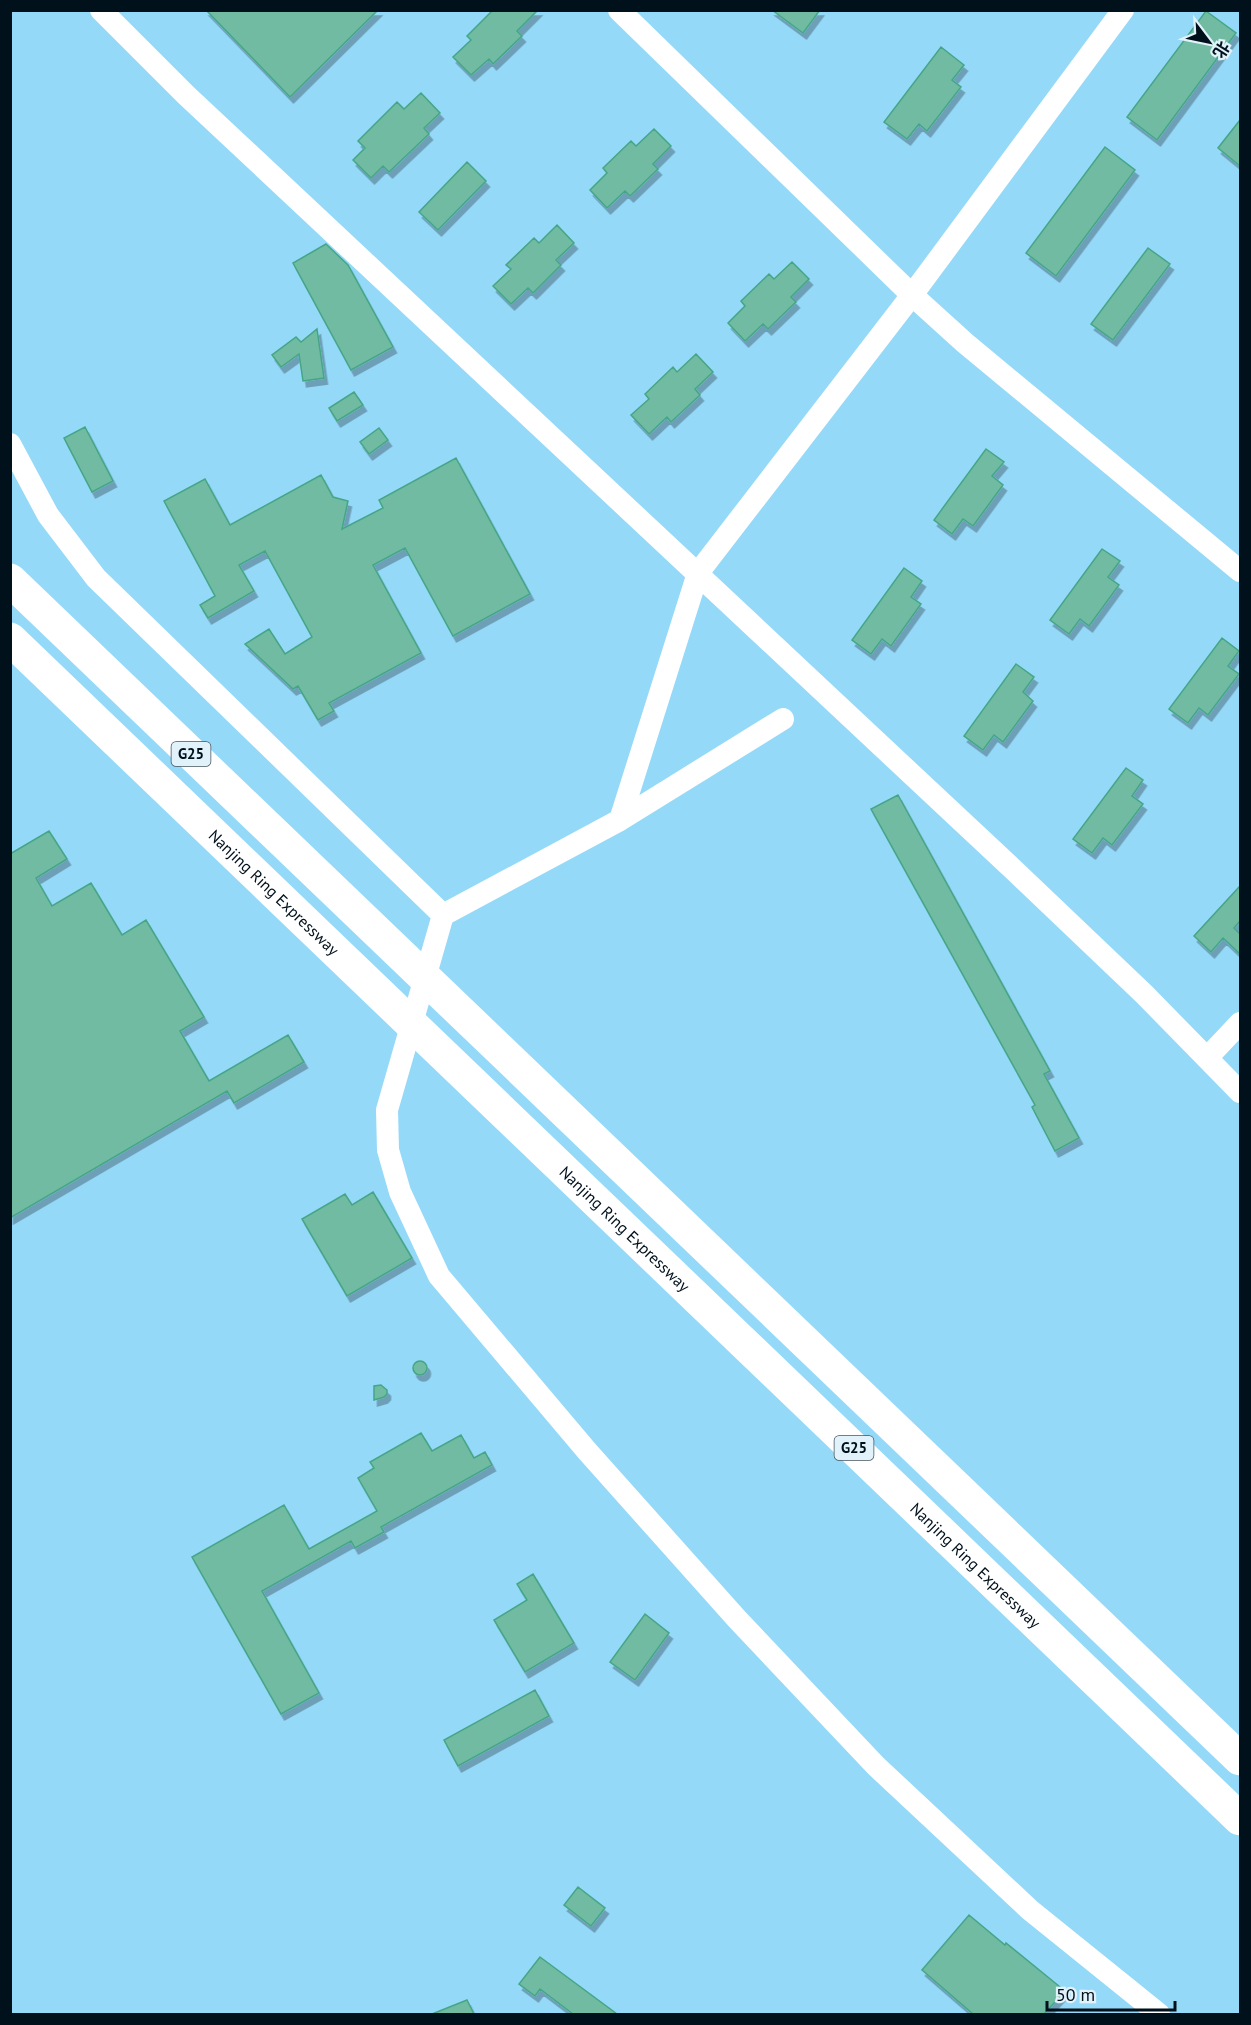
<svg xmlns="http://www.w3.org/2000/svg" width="1251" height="2025" viewBox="0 0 1251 2025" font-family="'PT Sans','Noto Sans SC',sans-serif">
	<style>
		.building { fill: #70bba1; stroke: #45a687; stroke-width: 1.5; filter: url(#shadow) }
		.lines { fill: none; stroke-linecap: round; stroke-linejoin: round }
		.minor { stroke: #fff; stroke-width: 22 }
		.highway { stroke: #fff; stroke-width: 33 }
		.labels { text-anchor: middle; stroke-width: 6; stroke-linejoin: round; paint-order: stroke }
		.shield { fill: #e2f2fa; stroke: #44545f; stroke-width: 1.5 }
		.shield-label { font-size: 15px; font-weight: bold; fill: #00111c }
		.street-label { font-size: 16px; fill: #00111c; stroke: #e2f2fa }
	</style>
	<defs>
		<filter id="shadow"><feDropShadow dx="3.5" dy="6" stdDeviation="0" flood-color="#0004"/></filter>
	</defs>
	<rect width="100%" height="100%" fill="#95d9f9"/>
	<path class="building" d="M206,10H378L290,97Z
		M493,10H538L517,31L522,36L493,64L489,59L471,75L453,57L471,40L467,36Z
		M772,10H820L803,33Z
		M1206,11L1236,33L1157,140L1127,117Z
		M941,47L964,65L952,80L961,87L927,131L919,124L907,139L884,122Z
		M421,93L440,113L424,128L429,134L389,172L383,166L371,178L353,160L365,148L358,141L397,102L404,109Z
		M1240,120V166L1218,148Z
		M654,129L671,146L653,164L658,169L630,196L625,191L607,208L590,190L607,173L603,168L631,141L636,146Z
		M1105,147L1135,170L1056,276L1026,253Z
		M467,162L486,181L438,230L419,212Z
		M557,225L574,243L556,260L561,265L533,293L528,288L511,304L493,286L511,269L506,265L534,238L539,243Z
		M326,244L348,265L393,347L351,370L293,263Z
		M1148,248L1170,264L1113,340L1091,324Z
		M792,262L809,279L791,297L796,302L768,329L763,324L745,341L728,323L745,306L741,301L769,274L774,279Z
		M317,329L324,378L303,381L299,354L281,367L272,355L296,337L301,342Z
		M696,354L713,372L695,389L700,395L671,422L667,417L649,434L631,415L649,399L645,394L673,367L677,372Z
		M354,392L363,405L337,421L329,408Z
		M85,427L113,481L92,492L64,438Z
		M379,428L388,440L369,454L360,442Z
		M986,449L1004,462L992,476L1003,485L973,526L963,519L952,534L934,520Z
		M456,458L530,594L453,636L405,548L373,565L421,653L329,703L334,711L318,720L298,686L293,689L245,644L269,629L285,654L312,637L265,551L239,565L254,591L208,618L200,605L215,596L164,501L205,479L230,525L321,475L333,497L348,501L342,529L383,508L379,500Z
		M1102,549L1120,561L1108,577L1119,585L1089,626L1080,619L1069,634L1050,620Z
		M904,568L922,581L911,597L921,604L891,646L882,639L871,654L852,640Z
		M1222,638L1239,651L1228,666L1239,674L1208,715L1199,708L1188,723L1169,709Z
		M1016,664L1034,677L1023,692L1033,701L1003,742L994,735L983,750L964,736Z
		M1126,768L1143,780L1132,796L1143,804L1112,845L1103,838L1092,853L1073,839Z
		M898,795L1050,1071L1044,1074L1079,1138L1055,1151L1032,1107L1035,1105L871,809Z
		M49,831L67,859L36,878L52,906L91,883L122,935L146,920L204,1017L180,1031L209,1081L288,1035L304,1062L234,1103L227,1091L10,1218V854Z
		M1240,886V921L1234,928L1240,934V954L1223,938L1211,952L1194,936Z
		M373,1192L412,1258L347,1296L302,1219L345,1194L352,1205Z
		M413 1368a7 7 0 1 1 14 0a7 7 0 1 1-14 0Z
		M381,1385L387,1390V1394L384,1397L374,1400V1386Z
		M421,1433L432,1451L461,1435L474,1458L485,1452L492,1465L381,1527L384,1532L355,1548L351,1541L262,1591L319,1693L281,1714L192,1557L284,1505L309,1549L377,1511L358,1478L374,1468L370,1462Z
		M533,1574L574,1643L525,1672L494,1620L527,1600L517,1584Z
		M645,1614L669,1633L635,1680L610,1662Z
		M535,1690L549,1716L458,1766L444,1740Z
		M578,1887L605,1908L591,1926L564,1905Z
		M969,1915L1005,1945L1006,1943L1065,1991L1044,2014H973L922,1970Z
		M540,1957L617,2014H573L540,1989L535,1996L519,1984Z
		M467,2000L474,2014H432Z"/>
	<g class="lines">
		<path class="minor" d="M101,10L186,95L1017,873L1144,994L1240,1092
			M619,10L912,295L965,343L1240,571
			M10,444L48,515L96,578L443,915L620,820L783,719
			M620,820L698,573L912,295L1123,10
			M443,915L387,1110L388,1150L400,1192L439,1276L587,1451L737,1619L876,1766L1030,1910L1159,2014
			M1207,1058L1240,1023"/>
		<g class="highway">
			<path d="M10,580L1240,1759"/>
			<path id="s1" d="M10,639L1240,1819"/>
		</g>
	</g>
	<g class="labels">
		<g class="shield">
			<rect x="171.5" y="742" width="39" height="24" rx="4.5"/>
			<rect x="834.5" y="1436" width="39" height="24" rx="4.5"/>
		</g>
		<g class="shield-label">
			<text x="191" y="759">G25</text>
			<text x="854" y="1453">G25</text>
		</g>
		<g class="street-label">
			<text dy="6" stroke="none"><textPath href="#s1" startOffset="366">Nanjing Ring Expressway</textPath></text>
			<text dy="6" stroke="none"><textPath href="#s1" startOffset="852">Nanjing Ring Expressway</textPath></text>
			<text dy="6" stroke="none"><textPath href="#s1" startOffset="1338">Nanjing Ring Expressway</textPath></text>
		</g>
	</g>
	<rect width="1251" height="2025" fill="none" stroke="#00111c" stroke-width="24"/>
	<g transform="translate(1209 42) rotate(122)" stroke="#e2f2fa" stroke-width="4.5" paint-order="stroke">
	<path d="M0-4.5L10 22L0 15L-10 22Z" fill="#00111c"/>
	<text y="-9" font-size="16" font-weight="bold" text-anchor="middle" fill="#00111c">北</text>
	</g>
	<path d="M1047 2001v9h128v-9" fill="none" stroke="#00111c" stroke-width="3"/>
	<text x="1056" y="2001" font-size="18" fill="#00111c" stroke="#e2f2fa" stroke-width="4.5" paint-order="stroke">50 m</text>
</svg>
